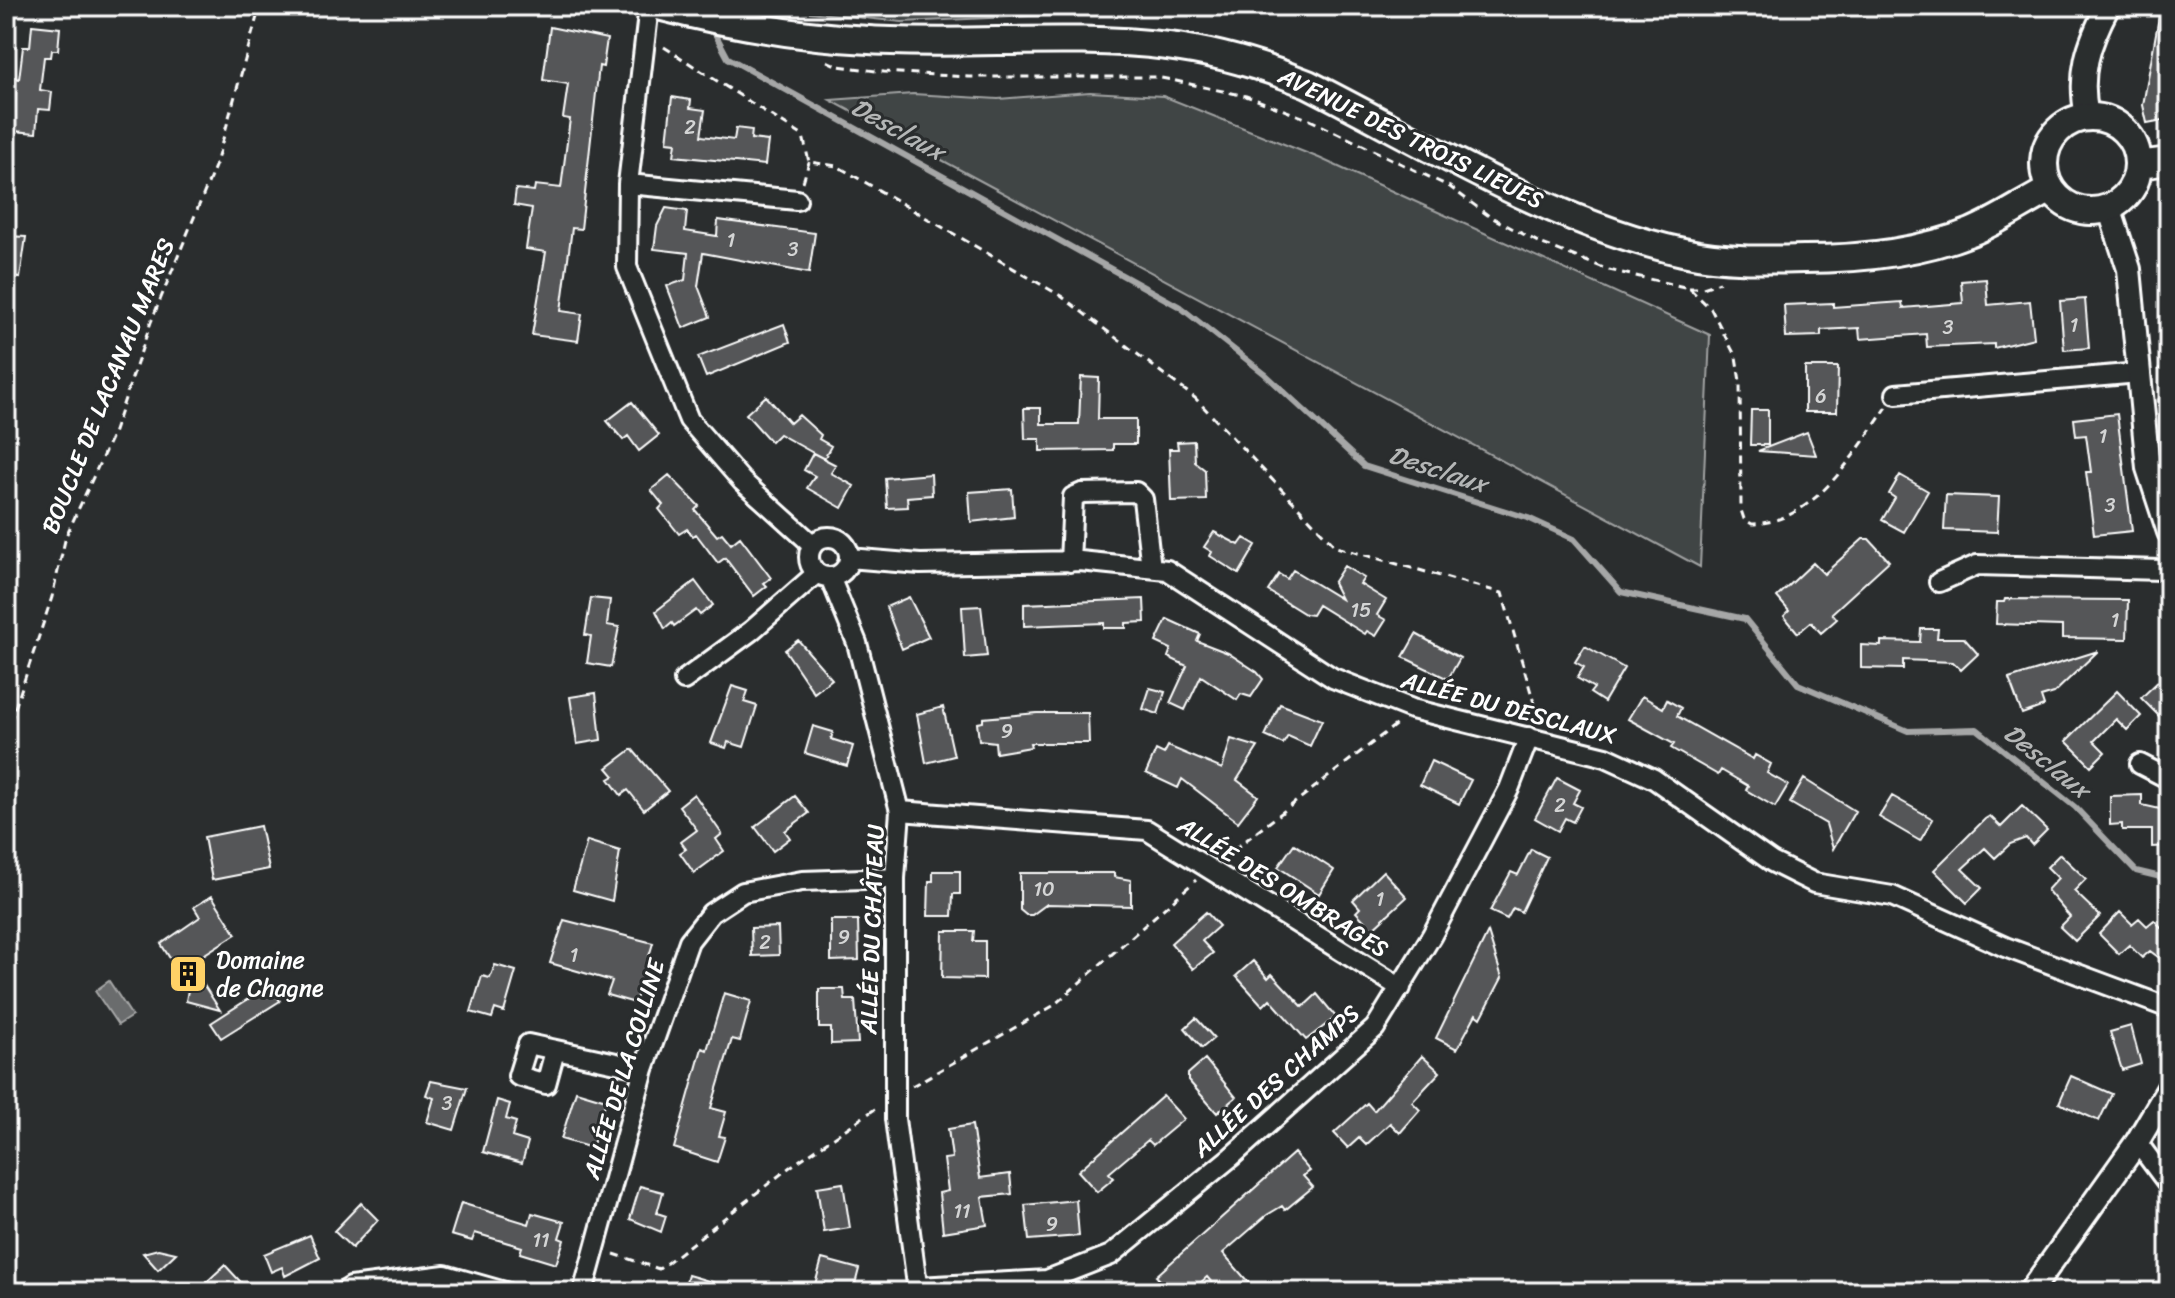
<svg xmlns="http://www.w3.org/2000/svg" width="2175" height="1298" viewBox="0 0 2175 1298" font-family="Sriracha,sans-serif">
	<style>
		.green { fill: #414445; stroke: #a0a2a2; stroke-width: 2 }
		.water { fill: #6a6c6d; stroke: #a6a7a7; stroke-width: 2 }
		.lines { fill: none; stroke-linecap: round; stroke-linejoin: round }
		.stream { stroke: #a6a7a7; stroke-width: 6 }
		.building { fill: #555758; stroke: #fff; stroke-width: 2 }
		.minor-casing { stroke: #fff; stroke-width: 24 }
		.tertiary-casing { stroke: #fff; stroke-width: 28 }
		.secondary-casing { stroke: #fff; stroke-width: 32 }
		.path { stroke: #fff; stroke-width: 3; stroke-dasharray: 8 6; stroke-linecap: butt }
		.minor { stroke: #2a2d2e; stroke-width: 18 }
		.tertiary { stroke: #2a2d2e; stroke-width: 22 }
		.secondary { stroke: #2a2d2e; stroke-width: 26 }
		.labels { text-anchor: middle; stroke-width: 6; stroke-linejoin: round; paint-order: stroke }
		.number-label { font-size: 20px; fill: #d4d5d5 }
		.street-label { font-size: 24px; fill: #fff; stroke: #2a2d2e }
		.poi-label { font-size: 24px; fill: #fff; stroke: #2a2d2e; text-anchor: start }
		.water-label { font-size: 26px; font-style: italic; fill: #b4b6b6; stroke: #2a2d2e }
	</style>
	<rect width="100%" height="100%" fill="#2a2d2e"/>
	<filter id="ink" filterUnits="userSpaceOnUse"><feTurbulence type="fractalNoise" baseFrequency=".0125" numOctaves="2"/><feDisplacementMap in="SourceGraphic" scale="16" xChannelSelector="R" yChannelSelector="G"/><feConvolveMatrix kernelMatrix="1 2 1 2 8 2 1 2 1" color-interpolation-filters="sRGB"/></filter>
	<g filter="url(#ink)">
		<path class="green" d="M753,6H1114L1117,12L902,22Z
			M1090,92L1163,96L1319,158L1710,335L1700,567L830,100L913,94L998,99Z"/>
		<path class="water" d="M109,981L132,1016L118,1025L95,991Z"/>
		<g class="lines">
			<path class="stream" d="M711,26L728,58L1180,307L1265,374L1364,466L1528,518L1574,539L1621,592L1745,619L1798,684L1908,731L1977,729L2075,807L2136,871L2169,879
				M2159,401H2169"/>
		</g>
		<path class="building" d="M2161,6H2169V119L2147,123L2143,105Z
			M32,25L60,28L58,50H52L51,57H44L40,90L52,92L50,110L38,109L36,133L14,131L16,78L19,79L23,47H30Z
			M550,27L607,39L603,67L599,66L581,229L572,228L561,311L582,314L578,341L532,335L546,252L526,249L532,208L514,205L516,189L534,191L535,185L561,188L570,119L563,118L568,84L543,80Z
			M672,97L691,100L690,108L705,110L701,136L734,140L736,128L752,130L751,139L768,141L765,165L674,156L676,143L667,142Z
			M666,208L687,211L685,231L717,236L718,220L815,233L809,273L703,253L698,286L710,317L683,328L667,286L685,280L688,253L654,249L657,226Z
			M6,236L26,237L20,278L6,276Z
			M1986,279L1988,305L2030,301L2034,338L1994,348V344L1927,347L1926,334L1860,339L1859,328L1821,330V336L1786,337L1784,305L1833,303V307L1902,302L1903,308L1963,303L1961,281Z
			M2085,299L2089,348L2064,350L2060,301Z
			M784,324L790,342L706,377L698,357Z
			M1805,367H1838L1837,412H1805Z
			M1081,377L1099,378L1098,419H1136V444H1113V450L1040,451V439H1025L1024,408H1041V424H1079Z
			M766,396L790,423L799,415L821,435L819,439L831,446L824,459L779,434L771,442L746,414Z
			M632,402L659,435L639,451L628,436L623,440L607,421Z
			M1751,410H1768V445H1750Z
			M2117,414L2132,531L2094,535L2086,472H2091L2086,435L2076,436L2074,419Z
			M1807,432L1816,455L1758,451Z
			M1194,441L1195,462L1205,470L1206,500L1171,501L1169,449H1178L1177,442Z
			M813,453L836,465L831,473L854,486L842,508L807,488L815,476L804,470Z
			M931,474L932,495L907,497L908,507L887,508L885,478Z
			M669,475L699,506L695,510L717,536L722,533L731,544L740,537L771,578L764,583L767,586L754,596L725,558L718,563L696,534L693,536L687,529L679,534L659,509L663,505L651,490Z
			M1900,475L1928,491L1904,532L1882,520L1895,498L1889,494Z
			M1012,489L1014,517L971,522L969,492Z
			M1946,495L1999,497L1997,532L1944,530Z
			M1214,532L1239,545L1244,538L1256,545L1239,574L1210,556L1212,552L1204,547Z
			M1863,539H1869L1889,561L1832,613L1837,619L1821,633L1811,622L1798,633L1784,616L1789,611L1777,597L1813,563L1824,574Z
			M1344,566L1364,578L1360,584L1386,600L1377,615L1386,620L1376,636L1367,631L1365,634L1318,605L1312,615L1305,614L1268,591L1279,574L1287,579L1293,570L1341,599L1333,583Z
			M695,581L713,605L700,615L696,610L674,626L672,623L665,629L656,611Z
			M909,597L929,637L902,649L886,607Z
			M591,598L610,600L607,625L619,627L611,667L587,663L591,636L585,635Z
			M1144,599L1145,622L1126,623V628H1104V623L1024,626V604Z
			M2005,599L2128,600L2127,639L2062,638V626L1996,624L1997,602H2004Z
			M981,606L987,656L965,658L962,607Z
			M1167,619L1200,634L1197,641L1228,653L1257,672L1263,679L1251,697L1241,694L1237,700L1201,676L1185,710L1170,703L1187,666L1168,657L1171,649L1156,642Z
			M1921,629H1938L1937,638H1964L1978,654L1961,670L1953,662L1903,660V669L1861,668V645L1881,646V641L1920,642Z
			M1416,634L1460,658L1448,679L1403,657Z
			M798,640L832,679L814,693L785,650Z
			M1585,646L1624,668L1604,702L1590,693L1594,688L1577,678L1584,667L1575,662Z
			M2098,651L2054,693L2041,697L2044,706L2022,714L2009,679Z
			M2169,671V726L2141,698Z
			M732,686L748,691L744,702L757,706L744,747L728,742L726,748L711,743Z
			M1150,688L1165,692L1158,714L1143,709Z
			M2117,691L2141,716L2127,730L2116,719L2094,741L2105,752L2091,766L2066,741Z
			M596,693L601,740L577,744L570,697Z
			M1642,696L1663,708L1667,700L1681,708L1677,716L1753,759L1755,755L1771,764L1767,773L1788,785L1775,807L1746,790L1748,786L1721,770L1718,775L1671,748L1674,744L1628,719Z
			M1280,704L1322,720L1310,746L1288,736L1283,744L1265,736Z
			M943,707L954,756L926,763L917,714Z
			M1037,713H1088L1089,743H1030L1031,747L996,753L995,742L979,740L977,723L983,722V718Z
			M813,726L833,732L831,739L853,746L847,766L805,753Z
			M1231,739L1258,747L1237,780L1258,796L1238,822L1182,779L1178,788L1146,773L1156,750L1164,754L1168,746L1222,769Z
			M632,749L668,791L644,810L628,790L621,795L609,779L614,776L607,768Z
			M1431,761L1471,780L1459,804L1420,785Z
			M1557,778L1580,790L1573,803L1581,807L1573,822L1565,818L1558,831L1535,818Z
			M1804,779L1855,811L1833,849L1826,824L1790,803Z
			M694,794L722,834L716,839L724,851L694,873L680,853L686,849L681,842L697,830L679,806Z
			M2142,795V805L2169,811V846L2152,847V830H2122V824L2110,825V796Z
			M795,796L809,813L785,831L790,838L773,851L755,827Z
			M1892,796L1933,819L1920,841L1879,817Z
			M2022,806L2047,830L2032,845L2026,838L2010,844L1995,858L1985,848L1962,869L1982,888L1967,903L1934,870L1985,819L1990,816L2001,827Z
			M260,826L269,869L212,880L204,837Z
			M587,841L620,851L612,901L573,890Z
			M1294,844L1334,870L1319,894L1278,867Z
			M1531,849L1547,857L1521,912L1513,908L1507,919L1490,911L1511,872L1518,875Z
			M2060,854L2086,879L2074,891L2100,916L2075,941L2060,927L2070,917L2047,890L2058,878L2047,867Z
			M933,871H960V894H953L952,916H928L929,881H933Z
			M1383,871L1407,897L1372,929L1356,912L1360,908L1353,900Z
			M1020,873H1114V877L1131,880V906L1047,904L1032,915H1026L1020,910Z
			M212,896L236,934L178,971L161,944L200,917L194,907Z
			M1206,912L1219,926L1202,941L1213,953L1193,969L1171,943Z
			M2120,912L2132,924L2139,918L2147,926L2154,920L2169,935V965L2150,951L2142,958L2129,945L2119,954L2099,934Z
			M564,920L653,943L635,1003L607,995L612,981L550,963Z
			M831,920H858L859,960L831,961Z
			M778,927L779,955L752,956L751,928Z
			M943,931H974L973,941H985V979L942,978Z
			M1488,932L1502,978L1481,1018L1476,1014L1457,1049L1436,1038Z
			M1253,961L1268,978L1272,974L1303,1007L1317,994L1336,1017L1306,1040L1270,999L1263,1006L1236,976Z
			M495,965L516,971L504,1012L495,1009L492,1018L471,1012L482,976L490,978Z
			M192,967L220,1010L186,1001Z
			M270,985L280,1001L221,1038L211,1023Z
			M819,989H844L845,1000H855L858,1043L831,1044V1028H819Z
			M724,993L751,1001L740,1041L732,1039L711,1108L726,1112L719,1136L725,1137L717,1162L674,1148L702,1048L707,1050Z
			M1196,1018L1214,1038L1202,1048L1185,1028Z
			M2131,1026L2141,1064L2122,1070L2110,1032Z
			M1422,1056L1440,1072L1412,1102L1420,1110L1400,1133L1390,1123L1366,1145L1359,1138L1348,1148L1334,1133L1367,1103L1374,1111Z
			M1205,1059L1236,1097L1217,1113L1188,1080V1074Z
			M2071,1076L2112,1094L2099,1121L2059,1103Z
			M431,1081L467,1088L454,1130L427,1122L434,1098L426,1095Z
			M576,1091L606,1100L592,1148L561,1139Z
			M1163,1096L1184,1119L1153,1145L1148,1140L1109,1173L1114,1178L1097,1192L1078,1171Z
			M497,1100L510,1104L506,1119L516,1122L512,1137L528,1142L522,1163L483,1152Z
			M972,1125L980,1178L1010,1174L1012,1194L982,1197L987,1225L943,1232L939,1193L948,1191L944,1159L952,1158L948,1129Z
			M1294,1153L1310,1171L1303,1176L1313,1187L1285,1210L1282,1206L1267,1215L1223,1253L1249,1283L1239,1292H1220L1207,1277L1190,1292H1143L1159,1279L1156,1276Z
			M843,1183L850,1228L824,1232L817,1187Z
			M640,1186L663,1192L657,1213L666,1216L661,1232L630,1219Z
			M1076,1200L1079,1236L1029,1240L1025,1205Z
			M361,1203L378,1220L352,1248L334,1231Z
			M461,1203L529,1224L532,1213L564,1222L559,1238L564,1240L556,1264L520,1253L522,1247L475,1233L472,1241L451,1235Z
			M310,1235L320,1258L285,1276L282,1267L271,1272L264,1254Z
			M158,1249L176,1253L158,1270L143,1253Z
			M822,1259L859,1269L853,1292H818L814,1288Z
			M225,1265L250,1292H196Z
			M688,1275L733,1288L732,1292H683Z"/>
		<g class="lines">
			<defs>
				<path id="minor" d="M649,6L628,184L627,267L689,420L742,481L813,545
					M628,184L797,200
					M1896,394L2139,373
					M809 557a20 20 0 1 1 40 0a20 20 0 1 1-40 0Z
					M849,558L920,564L1080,561L1167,570L1333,678L1412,709L1606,757L1654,779L1772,862L1814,883L1892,896L2005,947L2169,1008
					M1070,562L1073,497L1082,493L1136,492L1143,499L1151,568
					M830,577L857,643L900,811L895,878V1119L918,1292
					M1939,582L1977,565L2162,570L2169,567
					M684,680L751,631L817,573
					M2140,764L2169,779
					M900,811L1147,830L1401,988
					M555,1051L546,1084L518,1076L528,1044L644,1069
					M2137,1142L2169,1185
					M918,1287L1047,1280L1111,1255L1231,1157L1375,1028L1432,935L1509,789L1529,737
					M343,1292L351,1287L445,1275L505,1292
					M583,1292L644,1069L689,941L711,913L743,892L802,881L895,878"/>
				<path id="tertiary" d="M2087,116C2078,74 2088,44 2108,6
					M2109,208L2129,269L2148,468L2169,532
					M2030,1292L2137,1142L2169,1088"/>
				<path id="secondary" d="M658,6C728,24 796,37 869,40C968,46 1069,34 1168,46C1217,52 1263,66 1308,84C1427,144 1554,224 1683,252C1723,261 1764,260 1804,259C1860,259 1918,253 1971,232C1998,221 2024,203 2051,189
					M2044 164a47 47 0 1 1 94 0a47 47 0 1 1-94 0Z
					M2139,165L2169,161"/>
			</defs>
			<use href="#minor" class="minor-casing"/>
			<use href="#tertiary" class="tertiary-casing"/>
			<use href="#secondary" class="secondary-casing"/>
			<path class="path" d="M664,47L803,136L809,162L837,166L1061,296L1195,398L1336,547L1502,593L1539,720
				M827,61L838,66L884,72L969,77H1157L1246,96L1308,119L1450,187L1489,216L1540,243L1609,270L1689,288L1711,309L1736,357L1740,381L1741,510L1744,519L1752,524C1816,522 1853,455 1887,407
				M803,182L809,162
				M1689,288H1703L1720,282
				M2158,369L2169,367
				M6,735L52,597L66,536L113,434L151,322L216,164L260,6
				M1223,858L1398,723
				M912,1086L1053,1006L1196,880
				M614,1254L659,1269L790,1167L875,1109"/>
			<use href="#minor" class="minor"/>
			<use href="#tertiary" class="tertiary"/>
			<use href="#secondary" class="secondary"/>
		</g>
	</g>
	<defs>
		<symbol id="building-square" viewBox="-11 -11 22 22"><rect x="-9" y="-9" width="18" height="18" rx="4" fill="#ffd166" stroke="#2a2d2e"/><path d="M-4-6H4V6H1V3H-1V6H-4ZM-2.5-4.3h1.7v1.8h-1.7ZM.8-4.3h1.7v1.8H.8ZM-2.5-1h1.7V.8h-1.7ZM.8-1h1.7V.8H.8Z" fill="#111"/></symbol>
	</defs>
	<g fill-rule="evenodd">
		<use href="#building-square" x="166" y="952" width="44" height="44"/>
	</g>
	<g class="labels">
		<g class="number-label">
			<text x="690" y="134">2</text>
			<text x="731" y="247">1</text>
			<text x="793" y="256">3</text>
			<text x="2074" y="332">1</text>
			<text x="1948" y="334">3</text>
			<text x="1821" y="403">6</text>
			<text x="2103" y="443">1</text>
			<text x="2110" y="512">3</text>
			<text x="1361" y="617">15</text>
			<text x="2115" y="627">1</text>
			<text x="1007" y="738">9</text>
			<text x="1560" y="812">2</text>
			<text x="1044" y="896">10</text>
			<text x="1380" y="906">1</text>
			<text x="844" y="944">9</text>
			<text x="765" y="949">2</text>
			<text x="574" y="962">1</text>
			<text x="447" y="1110">3</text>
			<text x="962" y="1218">11</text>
			<text x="1052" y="1231">9</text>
			<text x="541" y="1247">11</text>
		</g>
		<g class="street-label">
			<text transform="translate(1411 138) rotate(26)" y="8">AVENUE DES TROIS LIEUES</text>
			<text transform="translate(108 386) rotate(-68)" y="8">BOUCLE DE LACANAU MARES</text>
			<text transform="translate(1509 708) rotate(15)" y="8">ALLÉE DU DESCLAUX</text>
			<text transform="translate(1283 887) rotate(32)" y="8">ALLÉE DES OMBRAGES</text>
			<text transform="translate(872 929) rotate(-88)" y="8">ALLÉE DU CHÂTEAU</text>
			<text transform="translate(624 1069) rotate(-73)" y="8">ALLÉE DE LA COLLINE</text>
			<text transform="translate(1276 1081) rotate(-42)" y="8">ALLÉE DES CHAMPS</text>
		</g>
		<g class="poi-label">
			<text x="216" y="968">Domaine<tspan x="216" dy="28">de Chagne</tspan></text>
		</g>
		<g class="water-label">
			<text transform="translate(898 129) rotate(29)" y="9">Desclaux</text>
			<text transform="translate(1438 469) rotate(18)" y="9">Desclaux</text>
			<text transform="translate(2047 761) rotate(39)" y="9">Desclaux</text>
		</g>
	</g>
	<rect width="2175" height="1298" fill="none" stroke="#2a2d2e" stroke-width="32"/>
	<rect x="16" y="16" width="2143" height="1266" fill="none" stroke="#fff" stroke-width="3" filter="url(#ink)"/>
</svg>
